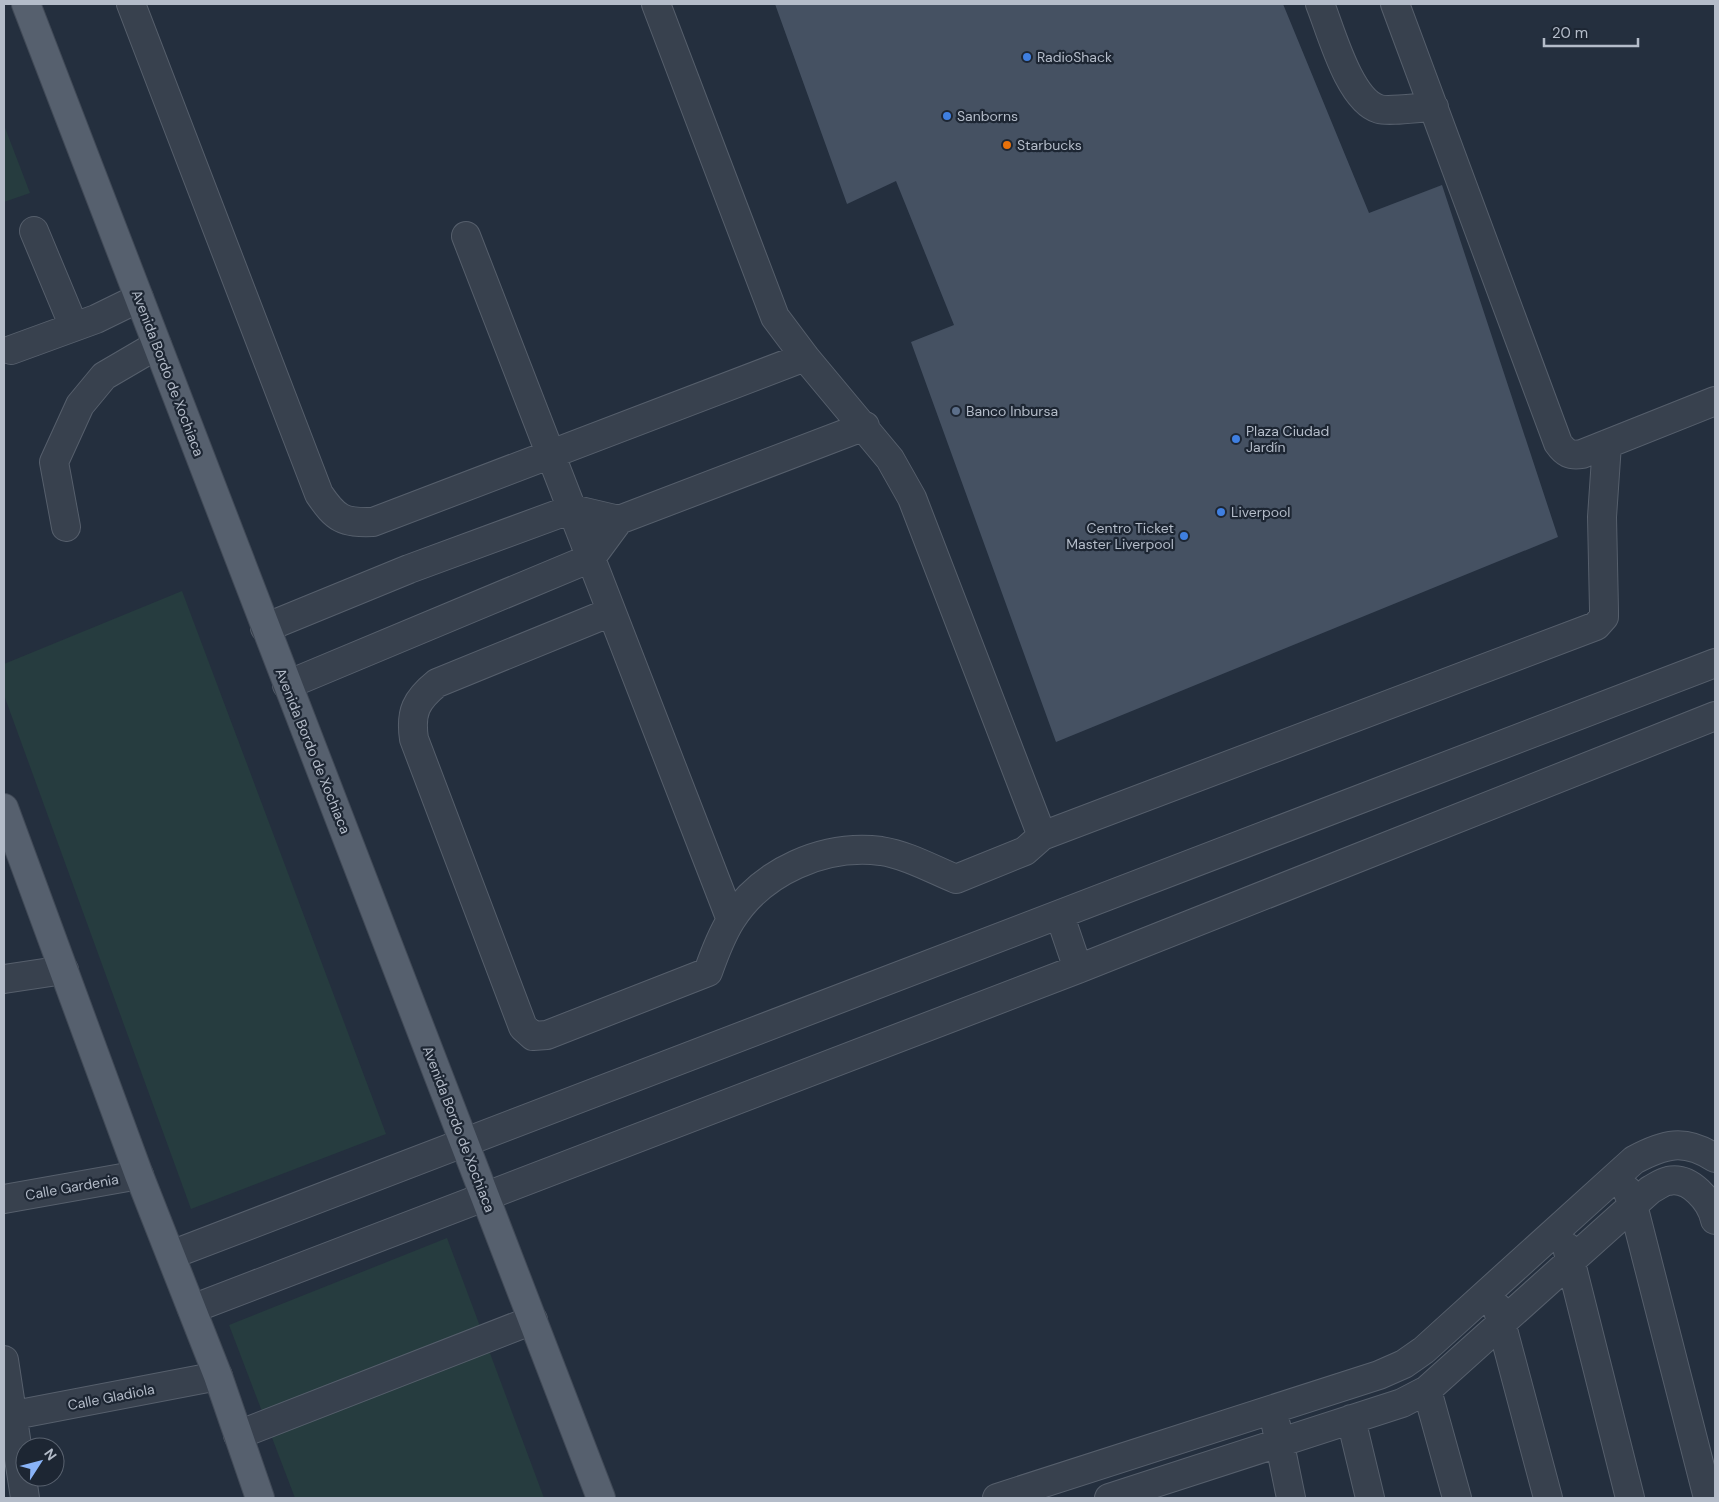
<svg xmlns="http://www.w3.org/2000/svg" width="1719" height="1502" viewBox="0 0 1719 1502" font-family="'DM Sans',sans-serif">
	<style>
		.green { fill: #263c3f }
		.building { fill: #455162 }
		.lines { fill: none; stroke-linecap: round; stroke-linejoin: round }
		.minor-casing { stroke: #565f6c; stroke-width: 30 }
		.major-casing { stroke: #414a57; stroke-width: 30 }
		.minor { stroke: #38414e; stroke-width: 28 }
		.major { stroke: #56606e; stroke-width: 28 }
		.shop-dot { fill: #3f7fe0; stroke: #1d2633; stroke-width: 2 }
		.food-dot { fill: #e8710a; stroke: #1d2633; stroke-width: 2 }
		.service-dot { fill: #5c6f8a; stroke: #1d2633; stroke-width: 2 }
		.labels { text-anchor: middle; stroke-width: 4.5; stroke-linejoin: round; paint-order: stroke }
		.poi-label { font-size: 14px; fill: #b4bcc9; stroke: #1d2633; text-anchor: start }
		.street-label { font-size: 14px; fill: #b4bcc9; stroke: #1d2633 }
	</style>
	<rect width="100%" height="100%" fill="#242f3e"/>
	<path class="green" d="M4,125L30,193L4,202Z
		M182,591L386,1134L191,1209L4,695V664Z
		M447,1238L544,1498H295L229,1325Z"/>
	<path class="building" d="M775,4H1283L1369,213L1442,185L1558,537L1056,742L911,342L954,325L896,181L847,204Z"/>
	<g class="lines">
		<defs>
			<path id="minor" d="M131,4L319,494C336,519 343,523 373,522L805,357
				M656,4L775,317L805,357L890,459L912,498L1042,836
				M1320,4C1331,31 1349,100 1379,109C1389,112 1422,107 1434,107
				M1395,4L1558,443C1565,453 1570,456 1582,454L1715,401
				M34,231L74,327
				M466,236L731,920
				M11,350L96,319L139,298
				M66,527L54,462L80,405L104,376L157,345
				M611,612L437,683C416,700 410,712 414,739L523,1027L533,1036L547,1035L708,972C714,955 721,936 731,920C762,871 824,844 881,851C907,855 932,869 956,879L1025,851L1042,836L1596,626L1604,617V610L1602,517L1607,444
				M265,628L409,569L572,509L619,520
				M287,685L591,558L619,520L865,426
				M1060,916L1078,969
				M4,979L64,970
				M1627,1190L1633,1205L1708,1498
				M4,1199L139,1175
				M1567,1247L1630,1498
				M171,1255L1715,663
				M1497,1307L1548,1498
				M192,1309L1078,969L1715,716
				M4,1360L25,1498
				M1427,1390L1457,1498
				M4,1417L218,1376
				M1351,1419L1370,1498
				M1276,1425L1291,1498
				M238,1435L533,1320
				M997,1498L1379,1375L1404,1364L1424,1350L1634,1160C1664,1144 1684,1138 1715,1158
				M1109,1498L1402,1403L1427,1390L1650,1190C1656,1187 1662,1182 1668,1181C1690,1176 1711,1201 1715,1220"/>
			<path id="major" d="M26,4L601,1498
				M4,808L139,1175L218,1376L260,1498"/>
		</defs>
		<use href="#minor" class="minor-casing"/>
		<use href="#major" class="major-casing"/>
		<use href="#minor" class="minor"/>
		<use href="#major" class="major"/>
	</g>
	<g class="shop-dot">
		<circle cx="1027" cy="57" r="5"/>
		<circle cx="947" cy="116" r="5"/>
		<circle cx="1236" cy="439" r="5"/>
		<circle cx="1221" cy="512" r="5"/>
		<circle cx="1184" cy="536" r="5"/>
	</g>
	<circle class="food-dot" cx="1007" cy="145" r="5"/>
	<circle class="service-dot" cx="956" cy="411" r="5"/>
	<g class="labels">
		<g class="poi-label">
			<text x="1037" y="62">RadioShack</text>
			<text x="957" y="121">Sanborns</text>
			<text x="1017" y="150">Starbucks</text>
			<text x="966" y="416">Banco Inbursa</text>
			<text x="1246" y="436">Plaza Ciudad<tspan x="1246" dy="16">Jardín</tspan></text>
			<text x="1231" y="517">Liverpool</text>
			<text x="1174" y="533" text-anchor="end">Centro Ticket<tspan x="1174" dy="16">Master Liverpool</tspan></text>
		</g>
		<g class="street-label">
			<text transform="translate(168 373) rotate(69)" y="5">Avenida Bordo de Xochiaca</text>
			<text transform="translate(313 751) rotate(68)" y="5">Avenida Bordo de Xochiaca</text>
			<text transform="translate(459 1129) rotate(69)" y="5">Avenida Bordo de Xochiaca</text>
			<text transform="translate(72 1187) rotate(-10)" y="5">Calle Gardenia</text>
			<text transform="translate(111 1397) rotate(-11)" y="5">Calle Gladiola</text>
		</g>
	</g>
	<rect width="1719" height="1502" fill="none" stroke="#b4bcc9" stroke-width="10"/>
	<g transform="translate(40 1462) rotate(54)"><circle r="24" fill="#1d2633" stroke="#59626f"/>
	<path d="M0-4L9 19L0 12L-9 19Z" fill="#8ab4f8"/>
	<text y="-8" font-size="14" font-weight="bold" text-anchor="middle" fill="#b4bcc9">N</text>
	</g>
	<path d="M1544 38v8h94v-8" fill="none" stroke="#b4bcc9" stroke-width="2.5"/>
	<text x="1552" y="38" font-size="15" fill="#b4bcc9" stroke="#1d2633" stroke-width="4" paint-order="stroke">20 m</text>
</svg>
